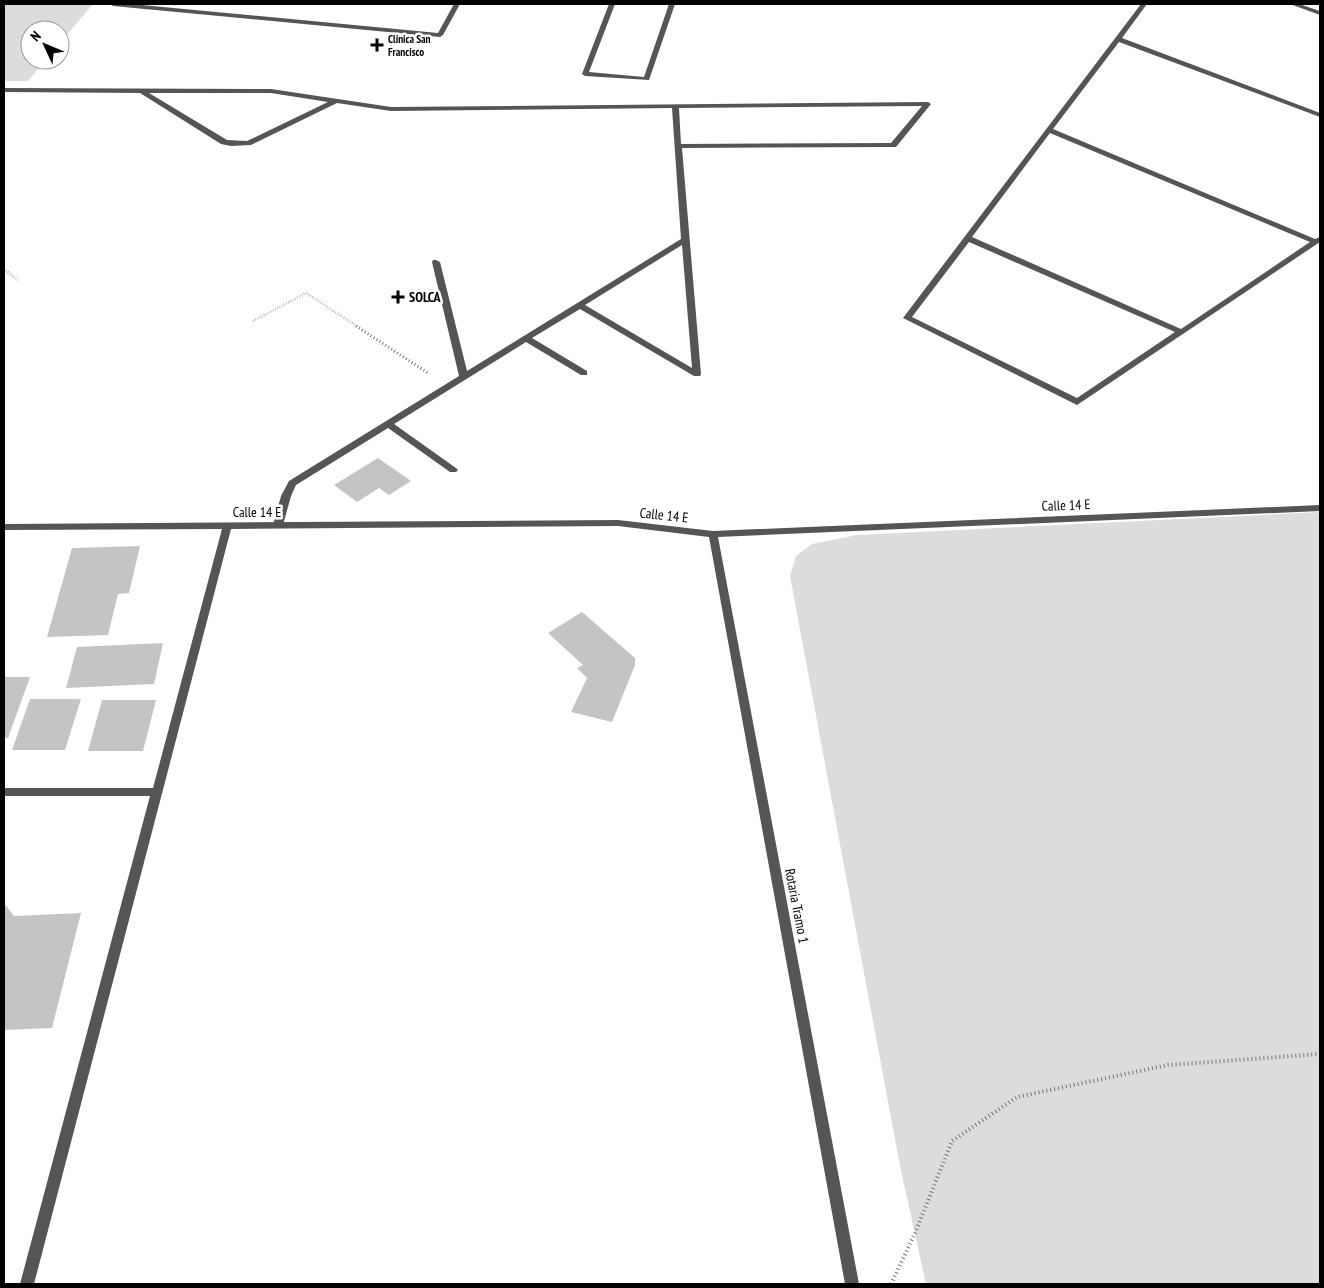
<svg xmlns="http://www.w3.org/2000/svg" width="1324" height="1288" viewBox="0 0 1324 1288" font-family="'PT Sans Narrow',sans-serif">
<rect width="100%" height="100%" fill="#fff"/>
<!-- green -->
<path fill="#dcdcdc" d="M4 4H93L60 43V30H30V60H46L28 81H4Z
M1320 512V1284H926L900 1166 790 576 796 556 812 544 857 535Z"/>
<!-- building -->
<path fill="#c4c4c4" d="M378 458 411 481 389 495 379 488 357 502 334 485Z
M140 546 129 593 118 594 108 635 47 637 72 548Z
M582 612 635 658V665L612 722 571 712 587 678 577 668 583 665 548 633Z
M163 643 154 684 66 688 77 647Z
M4 677H30L8 738H4Z
M30 699H81L65 750H12Z
M102 700H156L143 751H88Z
M4 903 14 916 81 913 52 1028 4 1030Z"/>
<g fill="none" stroke-linecap="round" stroke-linejoin="round">
<!-- path-far2 -->
<path stroke="#777" stroke-width="2.5" stroke-dasharray="0.5 2" stroke-linecap="butt" d="M4 269 18 280
M253 321 306 293 358 327"/>
<!-- path-far1 -->
<path stroke="#777" stroke-width="3" stroke-dasharray="1 2.5" stroke-linecap="butt" d="M356 326 428 373"/>
<!-- path -->
<path stroke="#777" stroke-width="4" stroke-dasharray="1 3" stroke-linecap="butt" d="M891 1284 915 1233 952 1141 1017 1097 1168 1065 1320 1054"/>
<!-- service -->
<path fill="#555" fill-rule="evenodd" d="M110 4H131L438 33 454 4H460L443 35 440 37 113 6Z
M609 4H615L589 72 644 77 669 4H675L649 80 585 76 582 74Z
M4 88 271 89 391 107 928 102 931 104 896 147H893L682 148 701 374 700 376H694L580 309 532 338 587 371V375H581L526 342 394 424 456 468 458 470 456 472H450L388 428 296 485 291 496 283 525 278 528 273 525 281 496 289 481 459 376 432 262 433 260H436L440 262 467 371 681 239 672 108 391 111 337 103 251 145 231 146 221 144 140 93 4 92ZM149 93H271L328 102 247 141 227 140ZM922 106 891 143 681 144 679 108ZM682 245 692 368 585 305Z"/>
<!-- minor -->
<path fill="#555" fill-rule="evenodd" d="M1141 4H1147L1122 38 1320 113V117L1119 42 1053 129 1315 239 1320 237V242L1077 405 903 318ZM1050 133 1310 242 1181 329 972 237ZM969 242 1175 332 1077 398 912 317Z
M1290 4H1299L1320 11V15Z
M1320 505V511L718 537 859 1284H845L709 537 618 526 231 529 34 1284H20L150 796H4V788H153L222 529 4 530V524L618 520 713 531Z"/>
</g>
<!-- markers -->
<g fill="#000" stroke="#fff" stroke-width="2">
<path d="M374.5 37.5h5v5h5v5h-5v5h-5v-5h-5v-5h5z"/>
<path d="M395.5 289.5h5v5h5v5h-5v5h-5v-5h-5v-5h5z"/>
</g>
<g text-anchor="middle" stroke-width="5" stroke-linejoin="round" paint-order="stroke">
<!-- far-poi labels -->
<g font-size="11" font-weight="bold" fill="#000" stroke="#fff" text-anchor="start">
<text x="388" y="43">Clínica San<tspan x="388" dy="13">Francisco</tspan></text>
</g>
<!-- poi labels -->
<g font-size="14" font-weight="bold" fill="#000" stroke="#fff" text-anchor="start">
<text x="409" y="302">SOLCA</text>
</g>
<!-- street labels -->
<g font-size="14" fill="#000" stroke="#fff">
<text transform="translate(1066 505) rotate(-2)" y="5">Calle 14 E</text>
<text x="257" y="517">Calle 14 E</text>
<text transform="translate(664 515) rotate(6)" y="5">Calle 14 E</text>
<text transform="translate(797 906) rotate(79)" y="5">Rotaria Tramo 1</text>
</g>
</g>
<!-- border -->
<rect width="1324" height="1288" fill="none" stroke="#000000" stroke-width="10"/>
<!-- north arrow -->
<g transform="translate(45 45) rotate(314)"><circle r="24" fill="#ffffff" stroke="#999999"/>
<path d="M0-4L9 19L0 12L-9 19Z" fill="#000000"/>
<text y="-8" font-size="14" font-weight="bold" text-anchor="middle" fill="#000000">N</text>
</g>
</svg>
